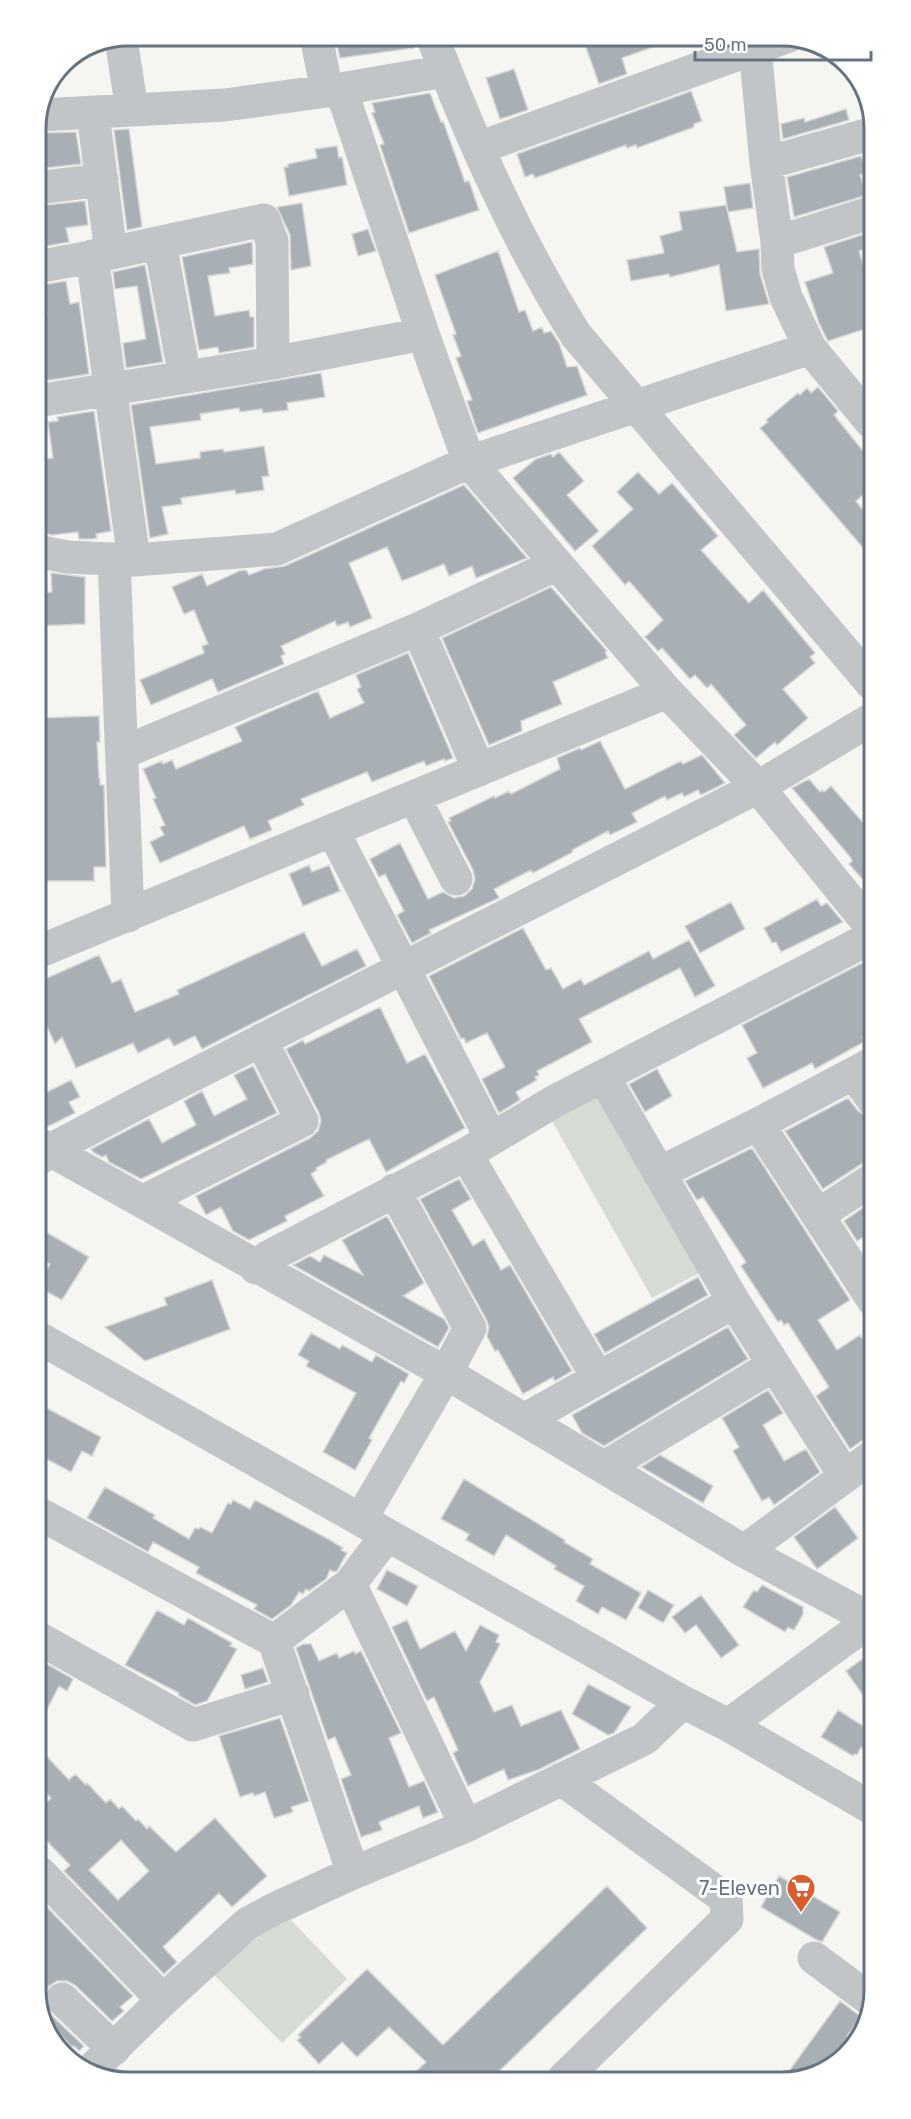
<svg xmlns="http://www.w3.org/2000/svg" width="911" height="2119" viewBox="0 0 911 2119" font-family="Rubik,sans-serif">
<rect width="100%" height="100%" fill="#f5f5f2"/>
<!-- green -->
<path fill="#d6dcd3" d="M594 1096 606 1098 705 1270 652 1298 551 1119Z
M291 1920 347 1979 282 2043 214 1975C241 1950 257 1934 291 1920Z"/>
<!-- building -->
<path fill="#a8afb5" stroke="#d7d7d5" stroke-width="1.5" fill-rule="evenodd" d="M362 36H413L414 48 340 58 336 40Z
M582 36H676V39L622 58 627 74 599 84Z
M514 69 528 110 500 119 486 78Z
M691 91 702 121 694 124V127L637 148 636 145 627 148 626 145 535 178 533 174 525 177 517 154Z
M430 93 441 122 443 121 465 182 469 181 479 210 409 233 380 145 384 144 372 113 375 112 372 103Z
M846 109 849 120 783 139 781 124 804 118 805 122Z
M129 129 142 227 127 230 114 130Z
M76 132 81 164 36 169V133Z
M337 146 339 158 342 157 347 185 289 196 284 167H288V164L317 158 315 149Z
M861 156 867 173 860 175 867 195 794 217 787 177Z
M750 183 753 208 728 212 724 187Z
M85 201 88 225 66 228 69 242 36 248V206Z
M302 203 311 266 291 270 290 235 277 207Z
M726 205 737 252 759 249 760 274 769 304 726 311 719 265 670 277 669 274 631 281 627 260 664 253 660 236 682 230 679 212Z
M368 229 376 251 358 256 352 234Z
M871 232V247L859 251 871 289V327L828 341 819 323 805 282 833 273 824 247Z
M252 242 253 264 229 268 230 273 208 276 215 316 249 310 250 317H254V347L219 353 218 347 199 350 182 257Z
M498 251 519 312 525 310 533 331 542 327 544 333 551 331 559 343 567 367 577 366 587 395 478 433 467 401 472 400 456 358 461 356 453 335 456 334 435 275Z
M145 265 163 362 126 368 123 343 146 339 137 286 115 289 113 272Z
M66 281 70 304 79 302 89 374 37 382V316L47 314 41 285Z
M321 373 325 397 287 403 288 410 263 413 262 409 240 412 239 408 200 414 201 420 150 427 156 464 200 458V452L223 449 224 452 264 446 269 476 262 477 264 490 236 494 235 490 181 498 182 504 162 507 168 534 150 538 131 405Z
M818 387 838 411 834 415 871 461V488L856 501 871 521V557L760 428 768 422 766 420 798 393 800 395 807 388 811 393Z
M94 411 111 531 96 534 97 538 92 539H79L78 532 52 535 43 533 39 496H37V460L53 458 48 422 58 421 57 417Z
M559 452 584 481 567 495 599 531 575 551 513 478 536 459 551 454 553 457Z
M638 472 659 494 672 483 718 536 701 550 749 603 763 590 815 653 810 657 815 663 783 689 808 718 777 745 775 742 756 758 734 735 746 725 711 684 707 688 695 675 690 679 662 648 658 651 645 637 663 620 629 581 625 585 592 546 633 509 617 492Z
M464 485 527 558 476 578 472 566 449 576 444 564 402 581 387 547 349 563 372 618 350 627 348 622 337 626 335 621 281 646 285 654 281 656 284 664 218 692 212 679 151 705 140 680 204 653 202 646 208 644 194 610 184 614 172 587 202 574 207 586 239 571 246 570 249 575 264 569 285 566Z
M51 573 85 577V624L37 626V593L52 592Z
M551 587 607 651 605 652 608 658 553 682 562 704 521 721 522 731 489 745 442 638Z
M408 653 453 758 445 761 444 759 426 766 424 761 372 782 367 772 301 799 304 805 268 821 272 830 250 839 244 826 160 863 150 842 164 835 160 827 165 825 153 799 156 798 143 769 162 761 163 764 172 760 176 769 242 741 235 727 318 691 330 718 364 703 357 689 361 687 356 675Z
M99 716 100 742H97L99 778H100V785H104L106 867H94V881H38V718Z
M600 741 625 789 681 761 683 764 702 755 725 783 701 795 698 790 684 797 682 793 667 800 665 796 632 813 637 822 610 835 608 831 572 850 573 852 533 873 531 870 494 889 499 898 429 930 431 933 412 943 397 915 404 911 385 874 379 877 370 859 400 843 428 899 443 892 454 898 464 896 472 889 475 879 473 870 448 822 451 821 449 818 494 796 495 798 509 791 511 794 560 769 557 758 580 748 581 750Z
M809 779 820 792 822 790 824 792 831 786 872 833V890L849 864 852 861 851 858 792 788Z
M309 865 312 872 329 865 340 891 303 906 289 874Z
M817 899 821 906 827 903 843 922 781 952 776 942 772 943 764 928Z
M731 902 745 929 700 953 685 926Z
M523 928 546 970 551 968 563 989 581 979 584 985 649 951 653 959 689 940 715 986 695 997 680 968 579 1019 592 1042 537 1071 539 1075 535 1077 537 1080 516 1092 520 1100 499 1113 482 1079 505 1067 487 1033 466 1043 464 1038 461 1039 429 976Z
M304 932 322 966 357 949 366 966 202 1049 195 1036 174 1046 169 1038 138 1053 133 1043 76 1068 62 1037 55 1044 38 1007V982L99 955 112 983 121 979 135 1012 179 994 177 990Z
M868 960 872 969V980L866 984 872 996 873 1032 862 1037 864 1042 815 1069 812 1063 763 1088 747 1058 757 1053 742 1025Z
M380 1007 407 1063 425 1054 465 1128 386 1172 369 1139 326 1160 327 1162 316 1168 317 1170 311 1174 324 1196 285 1216 287 1221 249 1240 233 1231 221 1207 206 1215 196 1196 310 1138 318 1131 321 1121 319 1113 286 1049 303 1040 305 1044Z
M253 1066 277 1113 141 1179 109 1162 106 1155 102 1157 93 1152 91 1149 149 1119 162 1143 196 1125 184 1101 202 1091 214 1116 247 1099 234 1075Z
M657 1069 672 1096 645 1112 629 1084Z
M71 1080 80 1097 69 1102 75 1113 47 1127 39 1125V1096Z
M848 1098 858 1111 869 1118 873 1124V1160L863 1163 823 1189 785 1131Z
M752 1148 850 1300 818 1320 837 1350 860 1335 864 1341 873 1335 874 1437 863 1440 850 1449 816 1396 829 1387 788 1323 784 1325 781 1320 778 1322 741 1266 746 1262 703 1197 697 1200 685 1181Z
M459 1179 471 1199 452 1210 473 1246 484 1239 501 1270 510 1265 572 1371 555 1381 553 1377 523 1394 498 1350 495 1351 487 1336 489 1327 486 1319 420 1199Z
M873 1201V1213L863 1218 872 1231 857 1241 844 1221Z
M387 1216 424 1283 403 1296 444 1319 449 1328 438 1347 293 1265 310 1256 320 1262 324 1255 363 1275 342 1240Z
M39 1228 89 1257 62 1300 40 1288 44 1281 41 1280 50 1264 39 1258Z
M698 1277 708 1295 605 1353 594 1334Z
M212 1280 230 1329 145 1361 105 1327 167 1305 164 1298Z
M728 1327 748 1359 604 1446 582 1433 572 1415Z
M311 1333 340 1349 342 1345 372 1362 376 1355 409 1374 404 1383 401 1381 369 1438 372 1440 355 1470 323 1452 356 1393 306 1366 309 1361 298 1355Z
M768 1390 783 1413 763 1425 784 1461 806 1449 820 1472 774 1505 769 1497 762 1501 733 1451 739 1447 722 1418Z
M39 1404 101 1437 92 1456 82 1451 71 1472 39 1455Z
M660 1455 713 1486 703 1503 641 1467Z
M464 1479 565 1540 564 1542 593 1559 590 1564 641 1593 626 1620 602 1607 598 1614 576 1601 584 1586 554 1569 556 1566 506 1535 494 1556 466 1540 469 1534 441 1519Z
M105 1487 155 1515 153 1518 189 1539 195 1528 199 1529 200 1527 212 1533 228 1503 231 1504 233 1500 250 1509 255 1500 330 1540 343 1548 341 1550 347 1553 337 1571 334 1572 330 1570 326 1579 309 1591 306 1589 303 1594 299 1592 291 1605 272 1619 254 1609 257 1605 196 1573 199 1567 153 1542 148 1552 87 1518Z
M835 1507 858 1538 817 1569 794 1537Z
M387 1570 418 1586 407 1606 377 1589Z
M762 1585 803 1607V1614L794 1630 788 1627 785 1632 743 1607 754 1590 757 1592Z
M648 1590 674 1605 663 1623 638 1608Z
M701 1595 739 1645 721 1658 696 1625 685 1633 672 1617Z
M157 1610 184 1625 188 1618 232 1643 230 1646 237 1649 207 1701 195 1705 178 1695 179 1693 125 1665Z
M407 1620 420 1649 455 1631 466 1651 480 1625 499 1635 496 1642 500 1644 480 1682 494 1712 512 1705 521 1726 561 1710 580 1749 540 1769 508 1780 504 1769 468 1786 453 1753 458 1750 434 1697 427 1701 392 1627Z
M303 1644H311L319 1661 337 1653 339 1658 354 1651 355 1654 361 1651 401 1733 389 1738 409 1787 424 1781 438 1812 423 1818 419 1806 379 1822 382 1830 361 1837 341 1779 351 1775 335 1737 328 1740 296 1648Z
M874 1651V1711L846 1671Z
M40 1660 73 1679 67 1691 59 1686 40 1723Z
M263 1668 268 1682 245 1689 241 1675Z
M588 1684 631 1707 614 1733 608 1735 572 1714Z
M838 1710 874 1733V1755L861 1747 857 1755 854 1754 853 1756 821 1737Z
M280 1718 309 1801 291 1807 293 1812 274 1818 265 1792 254 1796 253 1793 240 1797 219 1736Z
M40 1749 69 1780 75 1774 86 1785 87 1783 106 1803 110 1799 119 1809 122 1806 136 1821 138 1819 147 1829 149 1826 176 1852 215 1818 267 1876 232 1907 219 1893 163 1947 177 1962 164 1974 64 1871 70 1865 40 1834V1809L51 1798 40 1787ZM121 1840 149 1871 118 1900 89 1870Z
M779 1876 840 1912 822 1942 815 1939 761 1907Z
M607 1886 647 1928 490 2080 406 2081 426 2062 389 2027 357 2057 342 2042 319 2064 297 2040 301 2037 298 2035 367 1969 443 2045Z
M40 1900 133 1996 120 2007 124 2011 112 2021 75 1985 67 1981H57L49 1986 44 1995V2005L49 2013 84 2046 79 2051 74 2046 72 2047 41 2014Z
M840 2001 861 2017 847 2036 852 2040 838 2059 812 2078H784Z"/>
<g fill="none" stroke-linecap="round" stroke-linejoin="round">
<!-- minor -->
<path stroke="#c1c5c8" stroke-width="33" d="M316 36 327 91
M432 36C472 140 517 241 576 335L872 684
M121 39 132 110
M755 48 766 163 777 242 778 269 786 297 810 348 871 422
M341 89 423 334 469 462 667 692 758 787 872 928
M93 114 111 253
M40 115 225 105 341 89 445 71
M478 148 789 36
M766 163 870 134
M36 188 102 180
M777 242 870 213
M160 243 185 377
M92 256 134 560
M37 267 111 253 264 220 272 241 273 363
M37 401 273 363 423 334
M37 551 67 557 134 560 277 549 469 462 810 348
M114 560 128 916
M418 629 479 770
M122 753 418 629 557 564
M414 797 456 879
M333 831 491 1138
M38 952 667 692
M854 1074 873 1100
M603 1076 734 1302 845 1476
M758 1124 873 1300
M39 1144C175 1219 310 1297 446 1373L470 1328 394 1190
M466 1154 598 1378
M39 1159 50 1150 146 1099 758 787 872 719
M659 1173 758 1124 873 1063
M144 1201 302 1121 261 1040
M818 1215 873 1179
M256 1268 268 1257 466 1154 555 1101 872 937
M39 1338 683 1702 728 1725 875 1810
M524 1420 734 1302
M605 1467 774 1365
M40 1514 274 1641 353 1873
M361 1519 446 1373 744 1551 874 1621
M744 1551 874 1455
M350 1584 466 1826
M40 1639 193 1725 293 1694
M274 1641 350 1584 387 1535
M728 1725 874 1618
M561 1779 726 1899 727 1919 562 2080
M40 1873 163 2000
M814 1958 872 2001
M62 1999 114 2049
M90 2071 163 2000 247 1924 272 1910 353 1873 466 1826 644 1739 683 1702"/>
</g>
<!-- icons -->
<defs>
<g id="supermarket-pin" transform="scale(1.5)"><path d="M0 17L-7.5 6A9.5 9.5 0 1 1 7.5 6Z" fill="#d95d2e" stroke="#fff"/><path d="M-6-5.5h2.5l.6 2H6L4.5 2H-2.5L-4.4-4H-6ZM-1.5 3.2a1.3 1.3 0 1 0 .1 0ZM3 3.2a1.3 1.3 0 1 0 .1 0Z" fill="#fff"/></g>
</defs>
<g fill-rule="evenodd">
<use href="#supermarket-pin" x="801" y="1888"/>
</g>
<g text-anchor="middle" stroke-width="6" stroke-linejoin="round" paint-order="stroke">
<!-- poi labels -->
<g font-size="20" fill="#667482" stroke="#fff" text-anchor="end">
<text x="780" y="1895">7-Eleven</text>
</g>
</g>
<!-- crop -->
<path d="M0 0H911V2119H0ZM128 46H782A82 82 0 0 1 864 128V1990A82 82 0 0 1 782 2072H128A82 82 0 0 1 46 1990V128A82 82 0 0 1 128 46Z" fill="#fff" fill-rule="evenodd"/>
<path fill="none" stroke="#667482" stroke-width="3" d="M128 46H782A82 82 0 0 1 864 128V1990A82 82 0 0 1 782 2072H128A82 82 0 0 1 46 1990V128A82 82 0 0 1 128 46Z"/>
<!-- scale -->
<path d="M695 51v9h176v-9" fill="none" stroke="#667482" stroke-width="3"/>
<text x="704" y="51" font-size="18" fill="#667482" stroke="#ffffff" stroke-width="4.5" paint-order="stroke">50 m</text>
</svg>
